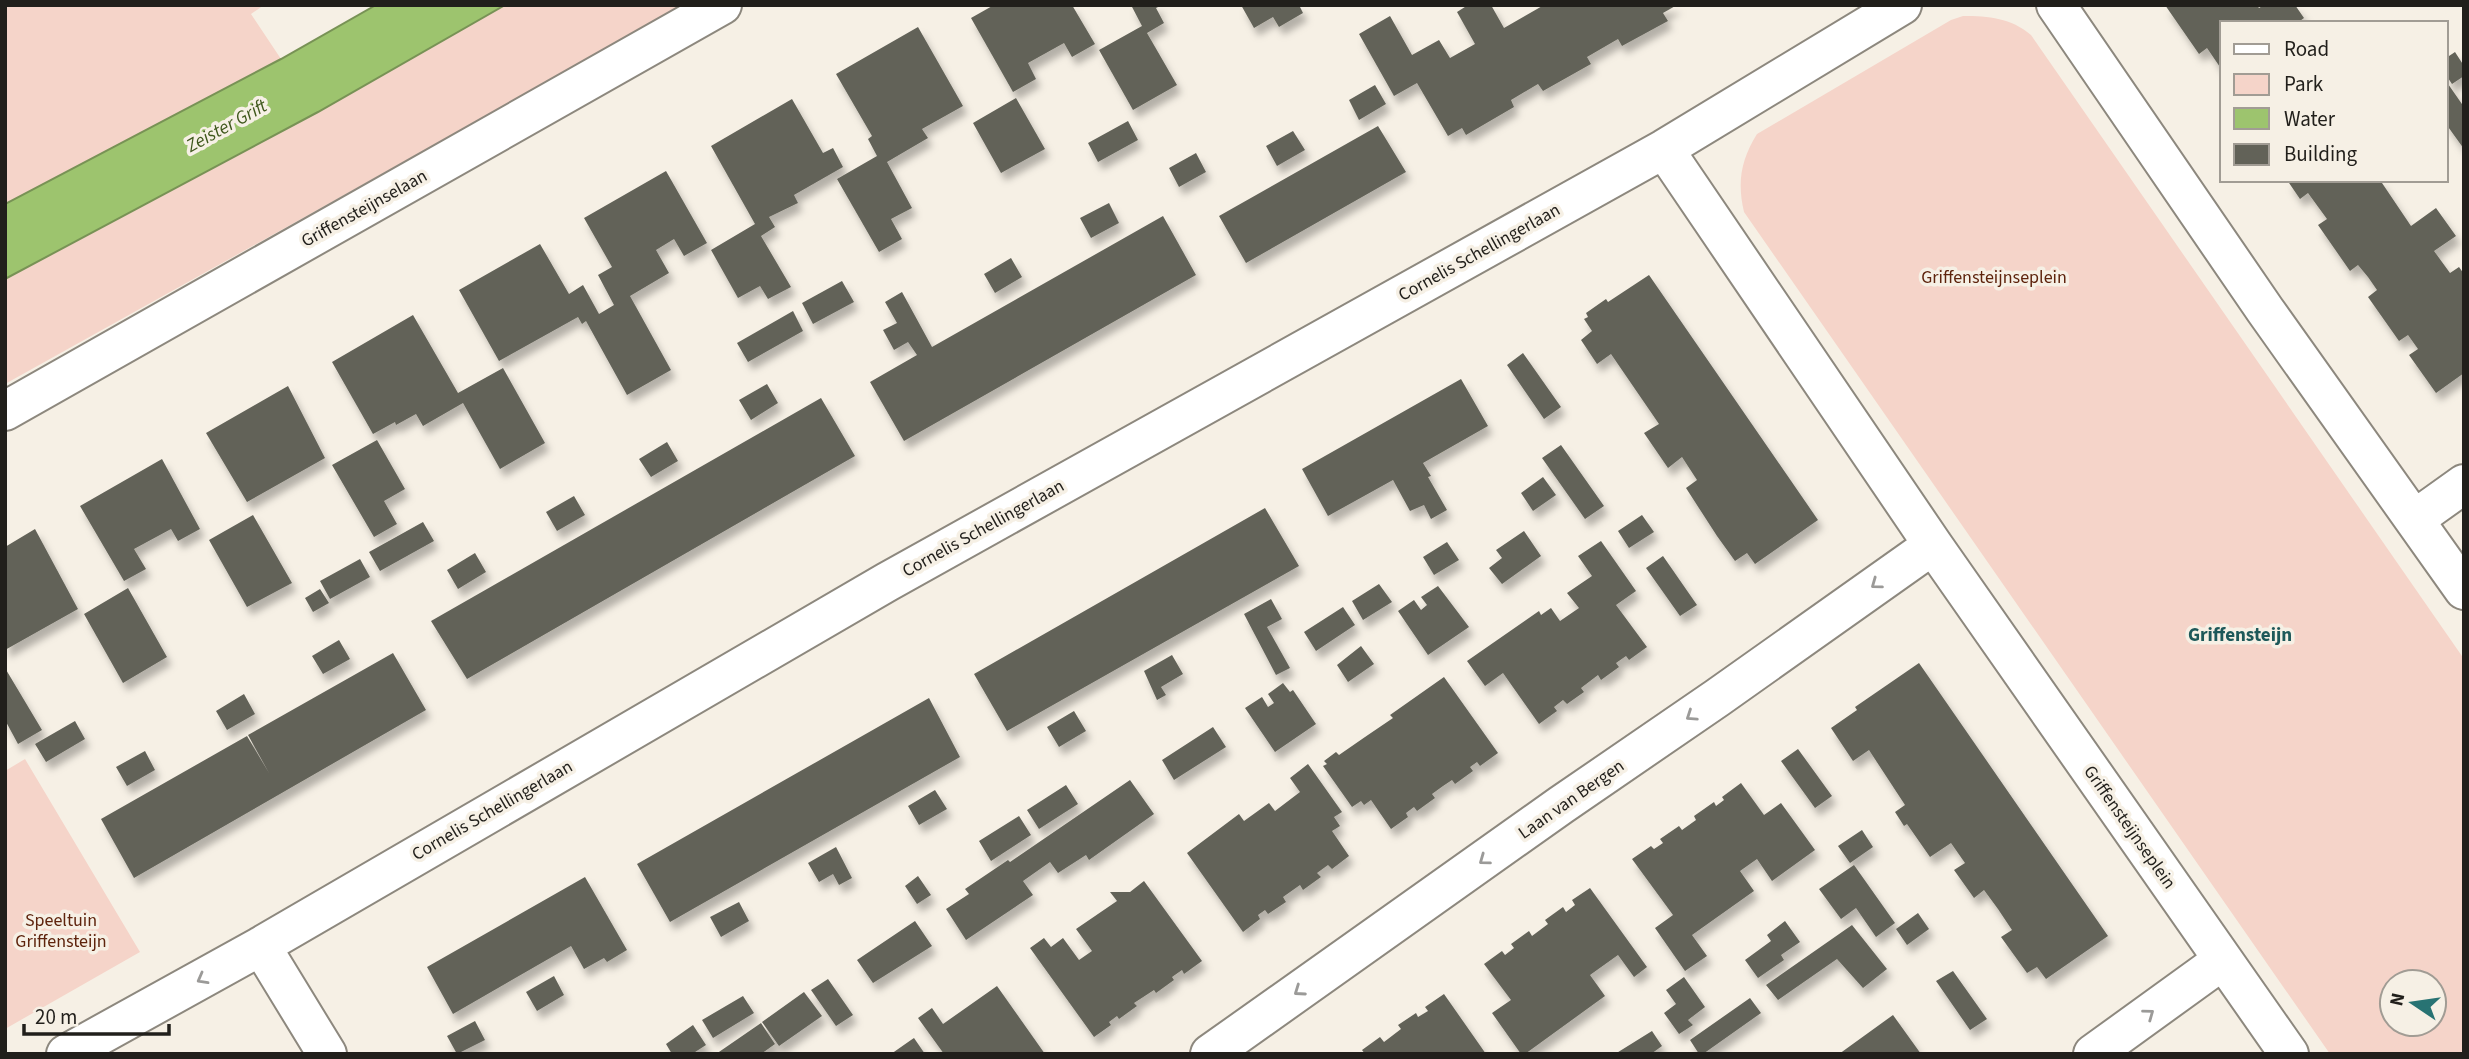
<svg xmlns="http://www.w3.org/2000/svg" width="2469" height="1059" viewBox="0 0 2469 1059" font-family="'Source Sans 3',sans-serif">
<defs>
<filter id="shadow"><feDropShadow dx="4.5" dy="8" stdDeviation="3.5" flood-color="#0004"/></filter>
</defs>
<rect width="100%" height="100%" fill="#f6f0e5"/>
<!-- green -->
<path fill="#f5d4c9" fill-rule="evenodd" d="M5 5H264L251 14 281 59 5 204Z
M505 5H685L5 384V279L318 112Z
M1963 16C1989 16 2011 18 2031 35L2464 659V1054H2330L1744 212C1737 182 1741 160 1757 134L1951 20ZM2392 982H2434V1024H2392Z
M25 759 140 952 5 1029V771Z"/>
<!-- water -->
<path fill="#9dc46e" stroke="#789255" stroke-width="2" d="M376 5H505L318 112 5 279V204L281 59Z"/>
<!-- building -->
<path fill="#626258" filter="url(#shadow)" d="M994 5H1072L1095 44 1072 57 1064 43 1028 63 1036 79 1013 92 971 18Z
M1131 5H1162L1156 8 1164 23 1147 33 1177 85 1133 110 1099 50 1142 26Z
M1241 5H1299L1303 13 1279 27 1273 17 1254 28Z
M1468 5H1491L1504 28 1544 5H1677L1663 13 1668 21 1622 46 1618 39 1587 57 1591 64 1543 91 1538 84 1511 100 1514 107 1466 135 1462 128 1448 136 1417 83 1394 96 1359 34 1390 16 1412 55 1439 40 1450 58 1475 44 1457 12Z
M2165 5H2257L2259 8 2264 5H2295L2304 18 2297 23H2222V70L2207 48 2199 54Z
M918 27 963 106 922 129 928 138 887 162 912 208 891 219 902 239 879 252 837 179 877 156 868 139 872 136 836 74Z
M2455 52 2464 66V76L2452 84 2446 75V58Z
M2446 81 2464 107V149L2446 124Z
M1375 85 1386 104 1359 120 1349 100Z
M1016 98 1045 149 1001 173 973 123Z
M792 99 823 153 833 148 843 167 794 195 798 203 769 217 775 227 761 236 791 287 768 299 760 286 738 298 711 250 755 224 711 146Z
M1128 121 1138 140 1098 162 1088 143Z
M1378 126 1406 172 1246 263 1219 216Z
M1293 131 1305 150 1277 166 1266 146Z
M1196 153 1206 172 1179 187 1169 168Z
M666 171 707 243 684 256 674 239 656 250 669 273 630 296 671 370 627 395 586 321 582 324 578 317 499 361 459 290 540 244 569 294 583 285 599 314 614 305 598 275 612 267 584 218Z
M2287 180H2380L2411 226 2436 208 2456 236 2434 251 2450 273 2459 267 2464 274V373L2436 393 2409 355 2418 349 2408 335 2399 341 2368 297 2377 290 2368 277 2358 265 2350 271 2318 225 2327 219 2308 193 2300 199Z
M1109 203 1119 223 1091 238 1080 218Z
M1163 216 1196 275 904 441 870 382 917 355 908 342 894 350 883 330 897 323 885 302 902 292 932 347Z
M1011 258 1022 277 995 293 984 274Z
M1649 275 1818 520 1755 564 1747 553 1735 561 1717 536 1686 488 1697 480 1682 457 1668 468 1644 433 1659 424 1611 354 1597 364 1581 340 1592 331 1584 319 1588 317 1586 313 1606 299 1608 302Z
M842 281 854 302 813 324 802 303Z
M793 311 803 331 748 362 737 343Z
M413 315 458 393 503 368 545 443 500 469 463 403 423 426 416 414 396 425 395 422 373 434 332 362Z
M1523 353 1561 407 1544 419 1507 365Z
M1461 379 1488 426 1423 463 1431 476 1428 477 1447 510 1431 519 1424 505 1410 511 1393 480 1328 516 1302 469Z
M767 384 778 403 751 420 739 400Z
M288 386 325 458 247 502 206 433Z
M821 398 855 456 467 679 431 621Z
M377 440 405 489 384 501 397 524 374 537 332 465Z
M667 442 678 461 651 477 639 459Z
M1561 445 1604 506 1585 519 1542 458Z
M162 459 200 529 178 541 171 529 134 549 146 569 124 581 80 506Z
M1543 477 1556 495 1533 511 1521 493Z
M574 496 585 515 557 531 546 512Z
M1265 508 1299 566 1007 731 974 674Z
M253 515 292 583 247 607 209 540Z
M1642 515 1654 532 1629 548 1618 531Z
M423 522 434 541 380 571 369 552Z
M35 529 78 609 5 650V547Z
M1524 531 1541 556 1502 584 1489 568 1502 558 1496 550Z
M1601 541 1636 591 1616 605 1647 647 1629 660 1626 656 1616 663 1619 667 1601 680 1598 675 1581 688 1584 692 1567 704 1563 700 1554 707 1557 711 1539 724 1503 673 1485 686 1467 661 1539 611 1541 615 1551 608 1560 621 1579 608 1567 593 1592 576 1578 556Z
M1447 542 1459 560 1434 575 1423 557Z
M475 553 486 572 458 589 447 570Z
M1663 556 1697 605 1680 616 1646 568Z
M360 559 370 577 330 599 320 581Z
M1379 584 1392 602 1363 620 1352 601Z
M1438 586 1469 627 1428 655 1398 611 1414 600 1421 610 1427 605 1421 597Z
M128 588 167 657 123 683 84 614Z
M320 589 329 603 313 612 305 598Z
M1271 599 1282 619 1267 627 1290 668 1276 675 1244 614Z
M1343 607 1355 625 1316 651 1304 632Z
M339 640 350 659 323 674 312 656Z
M1361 646 1374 664 1348 682 1337 665Z
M393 653 426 710 134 878 101 819 247 736 269 773 248 735Z
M1172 655 1183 674 1161 687 1166 695 1157 700 1144 671Z
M1919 663 2108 936 2046 979 2037 967 2027 973 2001 937 2012 930 1998 909 1984 890 1974 898 1954 870 1965 863 1951 843 1930 857 1907 824 1904 826 1895 812 1905 805 1869 750 1853 761 1831 728 1857 710 1855 707Z
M5 668 42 730 18 744 5 720Z
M1444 677 1498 753 1480 766 1477 762 1470 767 1473 771 1455 784 1452 780 1443 786 1432 794 1435 798 1417 811 1414 807 1406 813 1408 817 1391 829 1371 800 1364 805 1361 801 1352 807 1323 766 1327 764 1324 761 1336 752 1339 755 1365 737 1393 718 1390 715Z
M1283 683 1290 692 1293 690 1316 724 1275 752 1245 708 1262 697 1268 707 1274 703 1268 694Z
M244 694 255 714 227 730 216 711Z
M929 698 960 757 670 922 637 864Z
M1074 711 1086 731 1059 747 1047 727Z
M75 721 85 739 46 762 35 744Z
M1213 727 1226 747 1174 780 1162 760Z
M1798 749 1832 796 1815 808 1781 761Z
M145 751 155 770 127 786 116 767Z
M1308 764 1342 812 1334 817 1340 826 1332 831 1349 856 1332 869 1328 865 1317 873 1321 877 1303 890 1300 885 1283 897 1286 902 1268 914 1265 910 1258 915 1260 919 1243 932 1187 853 1239 814 1244 821 1269 803 1275 811 1300 792 1290 778Z
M1130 780 1154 814 1089 860 1086 855 1058 873 1050 862 1023 881 1033 895 966 940 946 909 969 894 965 889 1008 860 1010 862Z
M1741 783 1764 815 1781 803 1815 850 1772 881 1757 859 1740 871 1754 891 1692 935 1707 956 1685 971 1655 928 1673 915 1632 859 1651 846 1654 849 1663 843 1660 839 1679 826 1682 830 1696 820 1694 816 1714 802 1716 806 1724 800 1722 797Z
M1066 785 1078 804 1039 829 1027 810Z
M935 790 947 809 919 825 908 806Z
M1019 816 1031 835 991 861 979 841Z
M1862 830 1873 847 1850 863 1838 846Z
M836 847 852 878 839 885 833 874 819 882 808 863Z
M1854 865 1895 923 1876 937 1856 908 1841 919 1819 889Z
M918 876 931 895 917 904 905 886Z
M585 877 627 950 607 962 604 958 584 969 571 946 453 1014 427 967Z
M1144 881 1202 961 1184 974 1182 970 1172 977 1174 980 1156 993 1154 990 1134 1003 1137 1006 1119 1019 1117 1016 1109 1022 1111 1025 1094 1037 1030 948 1044 938 1051 947 1063 938 1079 960 1092 951 1076 929 1117 901 1110 892H1130Z
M1590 888 1647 967 1634 977 1618 955 1590 975 1605 996 1525 1054H1521L1492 1013 1511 1000 1484 964 1502 951 1505 955 1514 948 1511 944 1529 931 1532 936 1548 924 1545 920 1563 907 1566 912 1575 905 1572 900Z
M739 902 749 921 721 937 710 917Z
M1918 913 1929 929 1907 945 1896 929Z
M915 921 932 946 873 983 857 960Z
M1785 921 1800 942 1781 955 1784 960 1758 978 1745 960 1771 941 1767 935Z
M1852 925 1887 969 1863 988 1837 959 1778 1000 1766 985Z
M1953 971 1987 1019 1970 1030 1936 981Z
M554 976 564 995 537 1011 526 992Z
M1684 977 1705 1007 1688 1020 1693 1025 1679 1034 1664 1013 1676 1004 1666 990Z
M828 979 853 1015 836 1026 811 990Z
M997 986 1045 1054H944L918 1018 932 1008 943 1024Z
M804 992 822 1016 779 1046 762 1022Z
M1444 994 1486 1054H1365L1362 1050 1380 1037 1384 1042 1401 1029 1398 1025 1416 1013 1418 1017 1428 1011 1425 1007Z
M743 996 754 1013 713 1038 702 1020Z
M1750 998 1761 1013 1703 1054H1699L1690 1040Z
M1893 1015 1921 1054H1839Z
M475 1021 485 1040 457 1054 447 1036Z
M761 1023 775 1044 761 1054H716Z
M693 1025 706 1045 692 1054H672L666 1044Z
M1652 1031 1662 1046 1651 1054H1615Z
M914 1038 925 1054H891L911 1040Z"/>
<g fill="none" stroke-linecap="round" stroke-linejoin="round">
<!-- minor casing -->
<g stroke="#8d887e" stroke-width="42">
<path id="minor" d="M2056 5 2265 310 2464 590
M1664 149 1933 545 2289 1054
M5 411 722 5
M2415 519 2464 484
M261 946 327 1054
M66 1054 261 946 887 582 1664 149 1902 5
M1210 1054 1561 805 1717 698 1933 545
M2093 1054 2223 960"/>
</g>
<!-- minor -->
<use href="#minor" stroke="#fff" stroke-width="38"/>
</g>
<!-- one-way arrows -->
<defs><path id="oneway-chevron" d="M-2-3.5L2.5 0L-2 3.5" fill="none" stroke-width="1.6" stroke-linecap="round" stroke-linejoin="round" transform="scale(1.75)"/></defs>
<g stroke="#9b9a98">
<use href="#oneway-chevron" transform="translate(1876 584) rotate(144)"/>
<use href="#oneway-chevron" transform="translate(1691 716) rotate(146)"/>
<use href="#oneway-chevron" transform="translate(1484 860) rotate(144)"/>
<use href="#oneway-chevron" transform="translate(202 979) rotate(151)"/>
<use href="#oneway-chevron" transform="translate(1299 991) rotate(145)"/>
<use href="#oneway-chevron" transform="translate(2149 1014) rotate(-36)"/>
</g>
<g text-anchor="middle" stroke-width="7" stroke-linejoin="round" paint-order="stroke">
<!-- street labels -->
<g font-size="18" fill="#211f1b" stroke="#f6f0e5">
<text transform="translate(364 208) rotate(-29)" y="6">Griffensteijnselaan</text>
<text transform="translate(1479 252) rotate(-29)" y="6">Cornelis Schellingerlaan</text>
<text transform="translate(983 528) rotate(-29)" y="6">Cornelis Schellingerlaan</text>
<text transform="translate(1571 799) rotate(-35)" y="6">Laan van Bergen</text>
<text transform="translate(492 810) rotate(-30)" y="6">Cornelis Schellingerlaan</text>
<text transform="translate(2130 827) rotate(55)" y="6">Griffensteijnseplein</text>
</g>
<!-- park labels -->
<g font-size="18" fill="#5e240d" stroke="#f6f0e5">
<text x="1994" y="283">Griffensteijnseplein</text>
<text x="61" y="926">Speeltuin<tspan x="61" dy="21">Griffensteijn</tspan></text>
</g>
<!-- water labels -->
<g font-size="19" font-style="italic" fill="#3f581c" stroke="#f6f0e5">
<text transform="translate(226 125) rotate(-29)" y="7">Zeister Grift</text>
</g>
<!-- neighbourhood labels -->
<g font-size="19" font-weight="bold" fill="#1d5859" stroke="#f6f0e5">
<text x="2240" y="641">Griffensteijn</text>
</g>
</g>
<!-- border -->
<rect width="2469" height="1059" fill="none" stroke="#211f1b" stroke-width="14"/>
<!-- legend -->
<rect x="2220" y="21" width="228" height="161" fill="#f6f0e5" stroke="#a19c94" stroke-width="2"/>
<rect x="2234" y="44" width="35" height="10" fill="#ffffff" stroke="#a19c94" stroke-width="2"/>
<text x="2284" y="56" font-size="21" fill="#211f1b">Road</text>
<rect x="2234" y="74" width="35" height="21" fill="#f5d4c9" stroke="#a19c94" stroke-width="2"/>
<text x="2284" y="91" font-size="21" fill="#211f1b">Park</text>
<rect x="2234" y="108" width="35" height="21" fill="#9dc46e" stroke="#a19c94" stroke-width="2"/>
<text x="2284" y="126" font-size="21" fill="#211f1b">Water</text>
<rect x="2234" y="144" width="35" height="21" fill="#626258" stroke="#a19c94" stroke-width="2"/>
<text x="2284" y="161" font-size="21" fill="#211f1b">Building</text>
<!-- north arrow -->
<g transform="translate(2413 1003) rotate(283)"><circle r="33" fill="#f6f0e5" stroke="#a19c94" stroke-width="2"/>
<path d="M0-5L12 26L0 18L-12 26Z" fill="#287373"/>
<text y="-10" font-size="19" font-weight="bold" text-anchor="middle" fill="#211f1b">N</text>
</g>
<!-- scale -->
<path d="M24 1024v10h145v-10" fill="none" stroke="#211f1b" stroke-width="3.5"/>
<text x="35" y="1024" font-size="21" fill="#211f1b" stroke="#f6f0e5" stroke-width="5" paint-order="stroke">20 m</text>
</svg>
